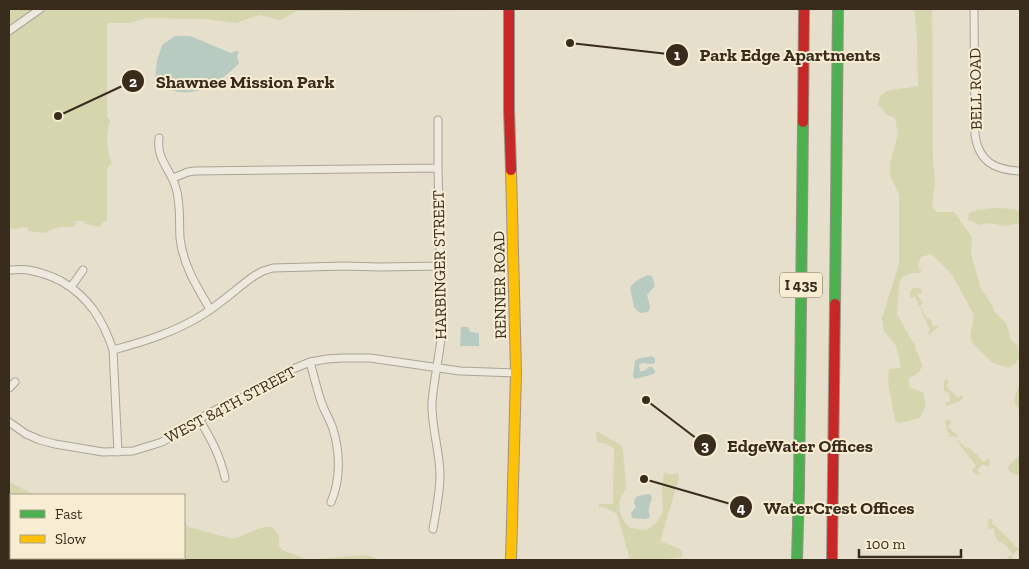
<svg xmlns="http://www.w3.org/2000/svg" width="1029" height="569" viewBox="0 0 1029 569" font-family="'Zilla Slab',serif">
<rect width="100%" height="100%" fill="#e6dfcc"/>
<!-- green -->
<path fill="#d5d6ae" d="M9 9H503V10L297 11 280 20 259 15 236 23 205 19 147 18 130 23H107V117L110 121C105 136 107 149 112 164L107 168V221H104L100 227 85 224 84 221H75L76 224 73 227H59L44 233 29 231 27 227 12 229 9 227Z
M914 9H932L933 160 935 183 932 206 936 212H954L972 237 971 254 981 289 992 305 995 312 1006 323 1011 340 1017 345 1020 356 1015 364 1008 368 991 362 972 342 970 337 974 315 951 273 931 254 921 257 918 266 921 270 920 273H912L902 277 899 286 897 314 915 346 922 365 920 371 909 379V387L922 392C928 403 925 407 920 418L900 423 895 421C893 404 886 386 889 369L901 368 896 346 884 331 882 318 899 264V195L890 175V163L898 134 895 118 886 114 878 104 880 96 886 91 918 86 917 38Z
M996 208 1014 209 1020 211V223L1005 226 989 223 979 225 968 220 969 213 977 210Z
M913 288H920L922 292 918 295 923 304 920 306 927 319 930 318 933 326 938 325V327L930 334 927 333 930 330 915 297 910 298H909L910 292Z
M945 380H947L949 382 946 386 958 398 961 395H962L963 398 960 401 946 406 945 402H950L949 393 944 391V382Z
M1020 386V416L1019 410 1014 401 1018 387Z
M947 419 952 422 948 427 958 436 956 438 967 449 969 447 984 462 988 459 989 460 990 464 988 467 983 464 977 470 980 473 979 475 974 473 972 469 976 466C969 456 960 447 955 436L949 437V435L950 434 948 432 945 422Z
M596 431 621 445 623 450 626 488 619 502 620 513 624 521 630 528 647 530 657 522 663 512 662 489 664 472 672 475 678 472 679 478 660 541 682 550V557L660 560H630L617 514C611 510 606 507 599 507V504H613L614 449 607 444 597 442Z
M1020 454V476C1014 474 1010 474 1008 468 1009 464 1017 458 1020 454Z
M9 482 35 495H11V558H184V521L189 527 233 539 264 527H272L279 535V546L282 550 306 559H317L364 555 370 556 378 560H9Z
M989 519H993L992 524 997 527 1018 549 1020 547V553L1017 550 1011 556 1014 560H1009L1007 558 1012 553 1002 542 1000 543C996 539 993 533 994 528L988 529V521Z"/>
<!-- water -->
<path fill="#b8cbc0" d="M175 36H190L231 53 236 51 239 52 237 56 239 63C217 87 183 106 155 80L157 61 162 45Z
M648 275 652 276 655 286 647 295C649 304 655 313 640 313L634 307 630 288C634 281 641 278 648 275Z
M461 327H468L470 332 479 333V346H460Z
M651 356 655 358V363L652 364 642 363 639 365 640 371C645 372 646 369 649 367H652L655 371 654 374 635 379 633 376 635 361C640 356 645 359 651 356Z
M648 494 651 495 652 498C650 505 647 509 650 516L649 518 644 519 632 518 631 513 636 507 634 503C635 494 642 496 648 494Z"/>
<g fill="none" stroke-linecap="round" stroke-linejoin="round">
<!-- street casing -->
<g stroke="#aba496" stroke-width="9">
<path id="street" d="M974 9 975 135C979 162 995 170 1020 171
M9 31 40 9
M159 138C156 159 171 170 176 188 181 205 179 222 180 238 183 265 197 287 210 309
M173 178 188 172 195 171 438 168
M9 270C15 270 22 269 28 270 40 272 51 276 61 281 89 297 103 320 113 350L118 452
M71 287 83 270
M113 350C143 342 172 333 199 317 219 305 236 289 254 276L263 271 273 268 344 266 380 267 440 266
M310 362C314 376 317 390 322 404 325 412 330 420 333 429 340 452 341 479 331 502
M9 388 15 382
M199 419C211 439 220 455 225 478
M9 422 26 434 40 440 55 444 103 452 133 451 162 442 199 419 221 407 258 390 276 377 293 369 310 362 327 359 342 358H370L460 371 516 373
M433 529C436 511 440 493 440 475 440 451 431 427 432 402 434 378 440 354 442 330L438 168V120"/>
</g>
<!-- fast casing -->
<g stroke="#9b9385" stroke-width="12">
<path id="fast" d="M835 304 838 9
M797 560 799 488 803 122"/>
</g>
<!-- slow casing -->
<g stroke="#9b9385" stroke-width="12">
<path id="slow" d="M511 170 516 373 511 560"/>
</g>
<!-- jam casing -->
<g stroke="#9b9385" stroke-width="12">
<path id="jam" d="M509 9V110L511 170
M803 122 804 9
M832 560 835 304"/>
</g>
<!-- street -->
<use href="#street" stroke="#ede9df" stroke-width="7"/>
<!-- fast -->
<use href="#fast" stroke="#4caf50" stroke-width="10"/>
<!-- slow -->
<use href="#slow" stroke="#ffc107" stroke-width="10"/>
<!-- jam -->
<use href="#jam" stroke="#c62828" stroke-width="10"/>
</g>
<g text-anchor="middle" stroke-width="4" stroke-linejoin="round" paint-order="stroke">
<!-- shield labels -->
<rect fill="#f7edd2" stroke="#736653" stroke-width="1" x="780" y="272.5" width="42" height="25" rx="4"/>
<g font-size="15" font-weight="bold" fill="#3a2c1d">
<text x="801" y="290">I 435</text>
</g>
<!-- street labels -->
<g font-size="16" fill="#3a2c1d" stroke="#f7edd2">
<text transform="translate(975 89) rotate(-91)" y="6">BELL ROAD</text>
<text transform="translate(439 265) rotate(-91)" y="6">HARBINGER STREET</text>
<text transform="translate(499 285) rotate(-91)" y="6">RENNER ROAD</text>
<text transform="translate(230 404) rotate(-28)" y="6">WEST 84TH STREET</text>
</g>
</g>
<!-- callouts -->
<path fill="none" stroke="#3a2c1d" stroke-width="2" d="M570 43L677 55M58 116L133 81M646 400L705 445M644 479L741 507"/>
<g fill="#3a2c1d" stroke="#f7edd2" stroke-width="2">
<circle cx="570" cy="43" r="5"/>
<circle cx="58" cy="116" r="5"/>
<circle cx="646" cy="400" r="5"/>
<circle cx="644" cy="479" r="5"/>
<circle cx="677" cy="55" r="12"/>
<circle cx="133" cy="81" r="12"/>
<circle cx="705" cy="445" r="12"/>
<circle cx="741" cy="507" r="12"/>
</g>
<g font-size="15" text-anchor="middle" font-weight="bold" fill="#fff">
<text x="677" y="60">1</text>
<text x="133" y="87">2</text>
<text x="705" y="451">3</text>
<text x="741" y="513">4</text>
</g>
<g font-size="18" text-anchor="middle" font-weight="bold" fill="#3a2c1d" stroke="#f7edd2" stroke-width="4" stroke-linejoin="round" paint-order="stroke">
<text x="790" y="61">Park Edge Apartments</text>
<text x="245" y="88">Shawnee Mission Park</text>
<text x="800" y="452">EdgeWater Offices</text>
<text x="839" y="514">WaterCrest Offices</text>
</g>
<!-- border -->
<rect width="1029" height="569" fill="none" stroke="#3a2c1d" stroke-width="20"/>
<!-- legend -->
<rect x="10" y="494" width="175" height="65" fill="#f7edd2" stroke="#aba08a"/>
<rect x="20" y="510" width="25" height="8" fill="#4caf50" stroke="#aba08a"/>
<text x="55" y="519" font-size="15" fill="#3a2c1d">Fast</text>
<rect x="20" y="535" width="25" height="8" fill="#ffc107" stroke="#aba08a"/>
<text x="55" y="544" font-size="15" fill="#3a2c1d">Slow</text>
<!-- scale -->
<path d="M859 549v8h102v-8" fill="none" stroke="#3a2c1d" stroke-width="2.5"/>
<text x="866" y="549" font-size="15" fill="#3a2c1d" stroke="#f7edd2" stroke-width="4" paint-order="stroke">100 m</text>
</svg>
